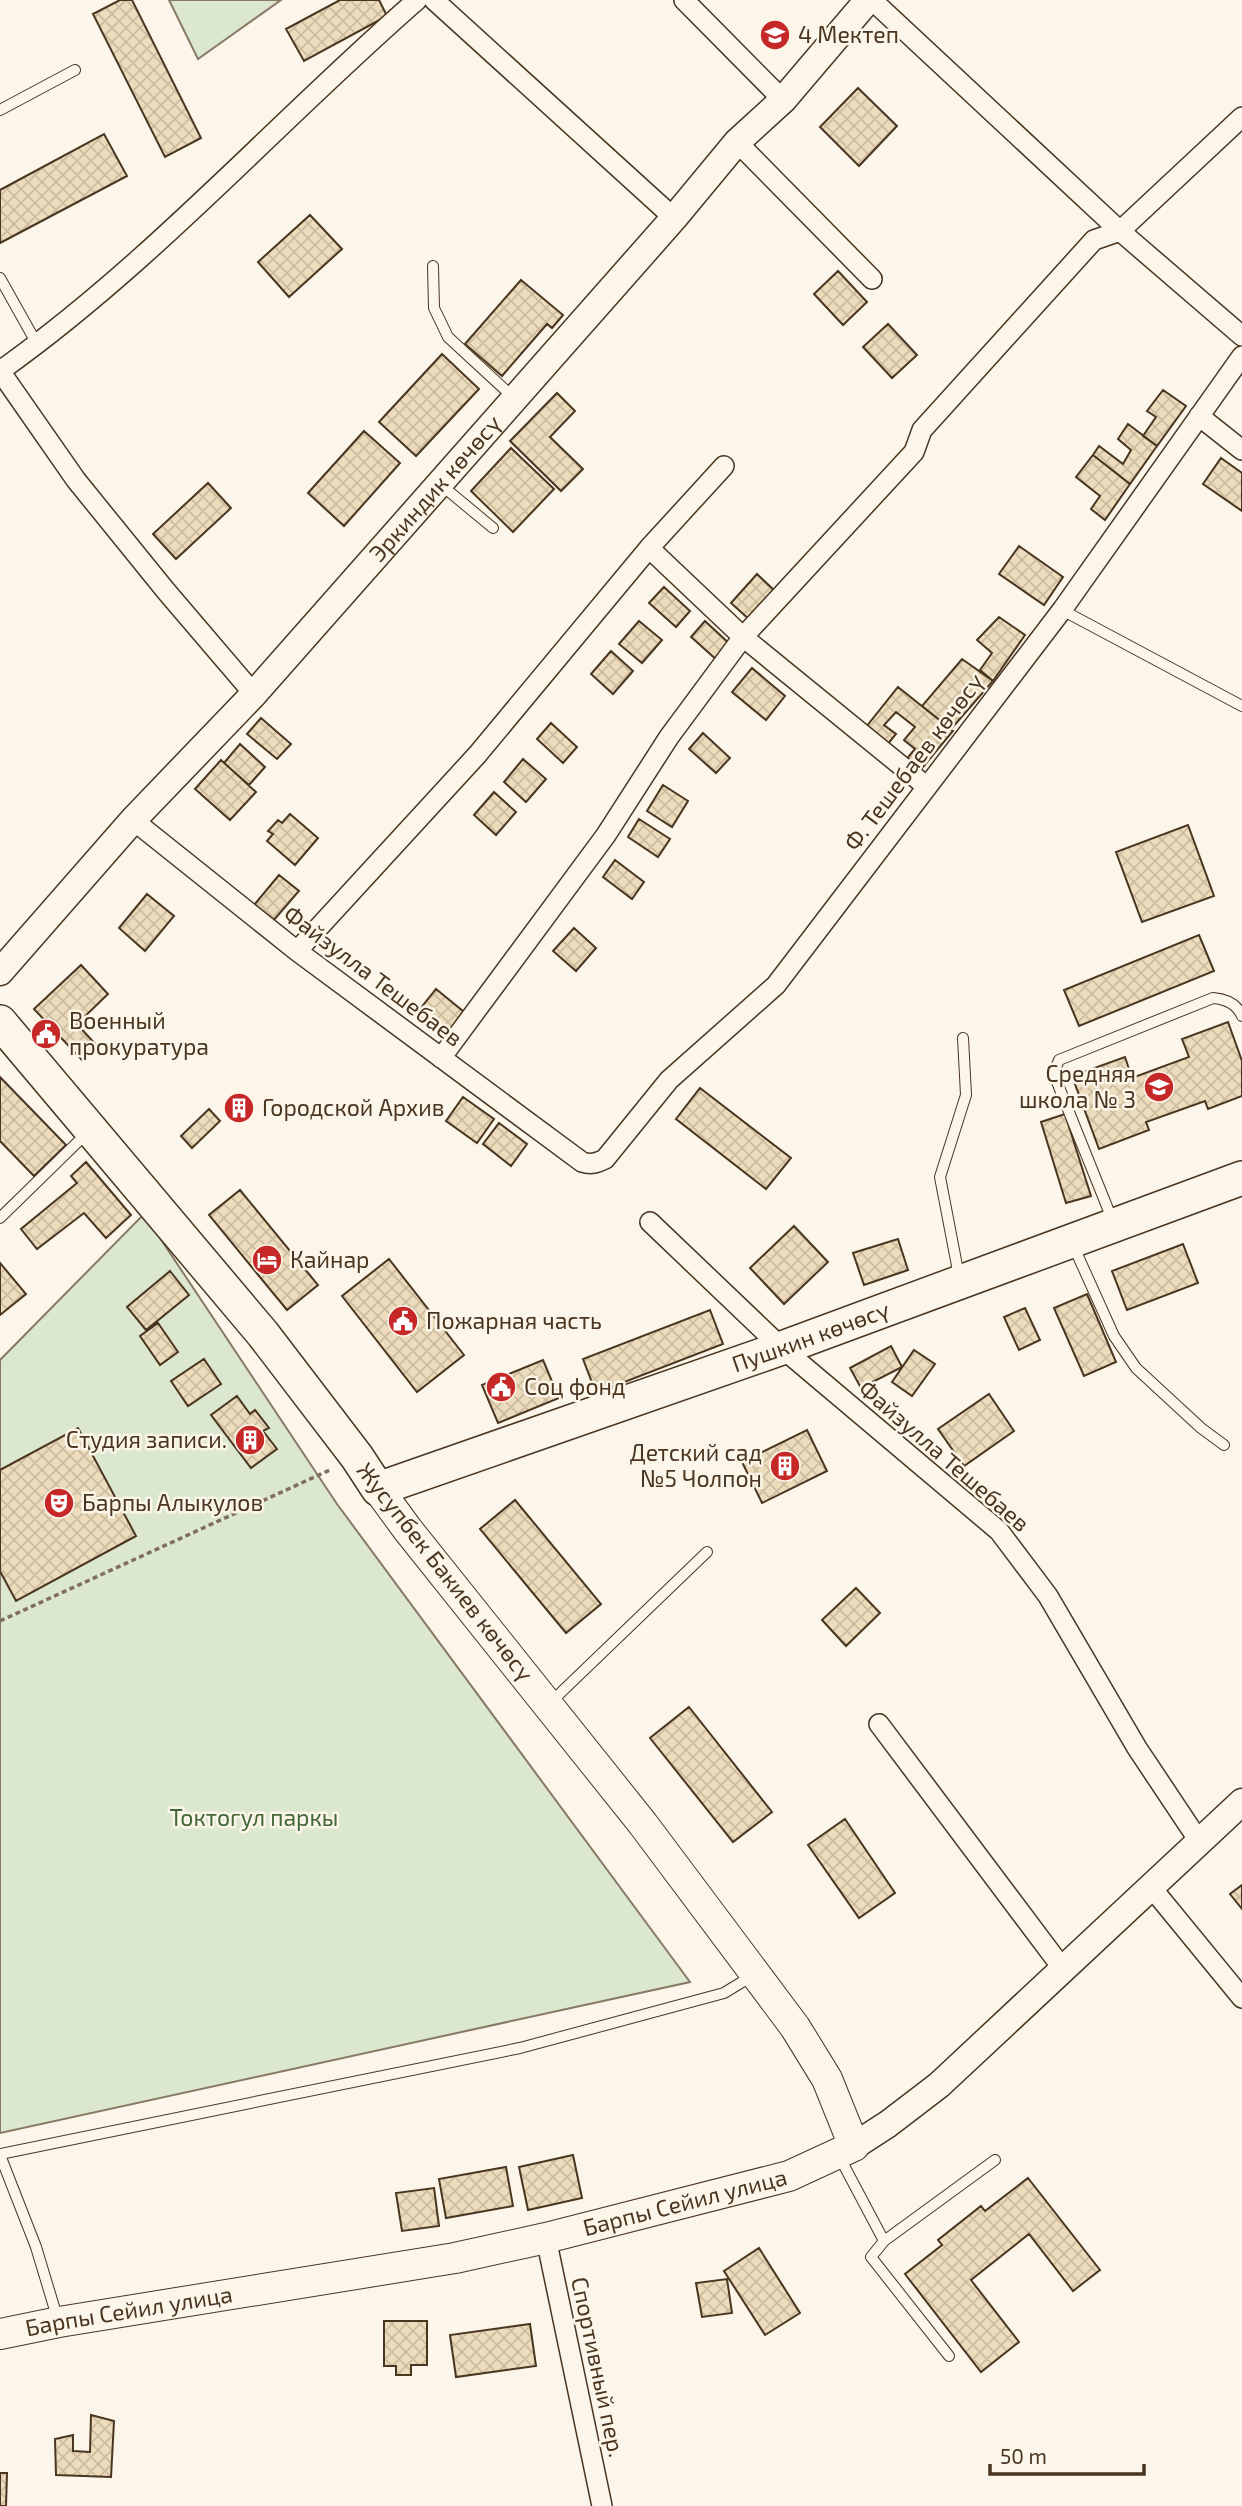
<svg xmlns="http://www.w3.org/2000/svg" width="1242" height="2506" viewBox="0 0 1242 2506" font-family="'Exo 2',sans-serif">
<defs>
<pattern id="building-cross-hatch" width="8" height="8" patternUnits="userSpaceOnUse" patternTransform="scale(1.75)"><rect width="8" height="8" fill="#ecdcbc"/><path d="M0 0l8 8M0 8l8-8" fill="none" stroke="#ccbda1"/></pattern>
</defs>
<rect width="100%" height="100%" fill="#fbf6e9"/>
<!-- park -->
<path fill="#dce7d0" stroke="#887966" stroke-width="2" d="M169 0H281L198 59Z
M144 1214 337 1504 690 1982 0 2133V1360Z"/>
<!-- building -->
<path fill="url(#building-cross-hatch)" stroke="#4a3520" stroke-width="2" d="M120 0H132L201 138 165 157 93 14Z
M340 0H379L387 16 304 61 286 29Z
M858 88 897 126 859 166 820 127Z
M104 134 127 176 0 243V190Z
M310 215 342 249 289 297 258 262Z
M838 271 867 302 843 325 814 294Z
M521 280 563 315 552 328 547 324 502 376 465 344Z
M888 324 917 355 892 378 863 347Z
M442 354 479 389 416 456 379 422Z
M1163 390 1186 406 1157 446 1143 436 1156 417 1147 411Z
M557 393 575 411 550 437 583 469 561 491 510 441Z
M1128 424 1157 446 1130 484 1093 455 1099 446 1123 464 1131 450 1118 439Z
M364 431 400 463 344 526 308 493Z
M511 448 554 489 513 532 471 491Z
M1093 455 1130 484 1105 520 1091 509 1100 496 1076 477Z
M1221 458 1242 473V511L1203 484Z
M208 483 231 508 176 559 153 534Z
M1019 546 1063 577 1044 605 999 574Z
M757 574 777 593 751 621 731 603Z
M664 587 690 611 676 627 649 603Z
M999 617 1025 635 993 681 980 670 992 653 977 640Z
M639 621 662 640 642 663 619 644Z
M705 621 732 646 718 661 691 637Z
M611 651 633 671 613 694 591 674Z
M962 659 993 681 951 729 922 706Z
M752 668 785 696 766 720 732 692Z
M898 687 953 731 918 773 904 762 915 749 904 740 915 727 896 712 884 725 896 734 887 745 866 727Z
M261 718 291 744 277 759 247 734Z
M551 723 577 747 563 763 537 739Z
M703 733 730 758 716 773 689 749Z
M240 744 265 767 249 785 224 763Z
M523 759 546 779 526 802 504 782Z
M221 760 256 792 230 820 195 789Z
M663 785 688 801 672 827 647 811Z
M494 792 516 812 496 835 474 815Z
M290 814 318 838 295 865 267 841 273 834 268 831 278 820 282 823Z
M639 819 670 839 658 857 628 837Z
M1188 825 1214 896 1142 922 1116 852Z
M615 860 644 882 632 899 603 877Z
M279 875 299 891 273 921 254 905Z
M147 894 174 916 145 951 119 928Z
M574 928 596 948 576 971 553 951Z
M1199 935 1214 971 1079 1026 1064 990Z
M81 965 108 994 77 1024 97 1046 82 1060 34 1009Z
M436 989 469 1016 448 1041 416 1014Z
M1228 1022 1242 1061V1096L1208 1109 1205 1101 1146 1122 1149 1130 1099 1149 1072 1076 1125 1057 1132 1078 1189 1057 1182 1039Z
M0 1077 66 1145 34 1176 0 1141Z
M700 1088 791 1158 766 1189 676 1119Z
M235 1096 250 1112 242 1120 227 1104Z
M463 1097 494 1119 477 1143 446 1121Z
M209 1109 220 1121 192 1148 181 1136Z
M1065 1114 1091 1196 1066 1203 1041 1122Z
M499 1123 527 1144 511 1166 483 1144Z
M86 1162 131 1215 106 1238 84 1213 37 1249 21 1229 77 1183 71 1176Z
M240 1190 318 1285 287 1310 209 1215Z
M794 1226 828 1262 784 1304 750 1268Z
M898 1239 908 1270 864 1285 853 1253Z
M1183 1244 1198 1283 1127 1310 1112 1271Z
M389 1259 464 1355 417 1392 342 1296Z
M0 1263 26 1294 0 1315Z
M170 1271 189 1295 146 1330 127 1307Z
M1087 1294 1116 1362 1084 1376 1054 1308Z
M1025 1308 1040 1340 1019 1350 1004 1317Z
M710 1310 723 1344 596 1393 583 1359Z
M158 1323 178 1352 160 1365 140 1336Z
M891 1346 902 1367 861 1388 850 1368Z
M914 1350 935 1364 912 1396 892 1382Z
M204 1359 221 1384 188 1406 171 1381Z
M543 1360 559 1398 498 1423 482 1385Z
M989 1394 1014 1431 964 1466 938 1429Z
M237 1396 250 1414 255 1410 269 1428 263 1431 277 1449 251 1468 211 1415Z
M78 1428 136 1536 16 1601 0 1571V1470Z
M807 1430 827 1471 762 1503 742 1462Z
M515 1500 601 1604 566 1633 480 1529Z
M856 1588 880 1613 846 1646 822 1620Z
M689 1707 772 1812 733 1842 650 1738Z
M845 1819 895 1893 859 1918 808 1845Z
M1242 1885V1909L1230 1894Z
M573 2155 582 2198 528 2210 519 2167Z
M506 2167 513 2206 446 2218 439 2179Z
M1028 2178 1100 2270 1073 2291 1029 2234 971 2280 1019 2342 981 2372 905 2274 942 2245 938 2240 981 2206 985 2211Z
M434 2188 439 2226 402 2231 396 2193Z
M759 2248 800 2313 765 2335 724 2271Z
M727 2279 732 2313 702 2317 696 2283Z
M384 2321H427V2365H411V2375H396V2366H384Z
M530 2324 536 2366 456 2377 450 2335Z
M91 2415 114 2421 111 2477 56 2475 55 2439 73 2435V2451L90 2452Z
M0 2473H7L6 2506H0Z"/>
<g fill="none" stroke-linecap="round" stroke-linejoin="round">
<!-- lane casing -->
<g stroke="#4a3520" stroke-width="12">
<path id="lane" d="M0 110 75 70
M433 266 434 308 448 337 514 398
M0 278 37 344
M440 484 493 528
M1062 610 1242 706
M0 1218 87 1133
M1112 1219 1057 1082 1055 1070 1059 1060 1213 998C1226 999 1237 1004 1242 1016
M1073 1245 1114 1336 1136 1368 1201 1428 1224 1445
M959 1276 940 1177 966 1095 963 1038
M551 1702 707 1552
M0 2154 520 2048 724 1993 752 1976
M0 2155 36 2247 58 2320
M840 2158 884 2241 871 2257 949 2356
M884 2241 995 2160"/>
</g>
<!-- street casing -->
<g stroke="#4a3520" stroke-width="22">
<path id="street" d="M434 0 674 218
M684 0 783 100
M872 0 1120 231 1242 336
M737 142 872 279
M0 371C152 263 277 122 417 0
M0 371 76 480 166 591 254 694
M1199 416 1242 450
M649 548 743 637 926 786
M133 820 297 951 582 1162C591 1165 597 1163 605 1159L669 1080 776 985 1062 610 1242 356
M297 951 477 755 649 548 724 466
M441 1058 606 835 669 737 743 637 914 452 922 430 1094 240 1120 231 1242 117
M650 1222 782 1348 999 1531 1048 1596 1137 1748 1199 1841
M879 1724 1063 1969
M1151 1887 1242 1998
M546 2238 602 2506"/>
</g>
<!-- secondary casing -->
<g stroke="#4a3520" stroke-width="29">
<g id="secondary">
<path id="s1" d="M0 972 133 820 254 694 674 218 737 142 783 100 868 0"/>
<path d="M854 2146 888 2124 939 2085 1242 1802"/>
</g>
</g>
<!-- primary casing -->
<g stroke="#4a3520" stroke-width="32">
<g id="primary">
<path id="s2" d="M0 2334 59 2322 455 2258 546 2238 789 2176 854 2146 827 2079 795 2027 643 1824 408 1530 378 1489"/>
</g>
</g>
<!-- highway casing -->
<g stroke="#4a3520" stroke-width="36">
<g id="highway">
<path id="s3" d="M0 1022 263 1334 357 1457 378 1489 782 1348 1242 1178"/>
</g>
</g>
<!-- path -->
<path stroke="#7f6f5c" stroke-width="3.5" stroke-dasharray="5 3.5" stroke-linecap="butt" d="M0 1621 332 1469"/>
<!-- lane -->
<use href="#lane" stroke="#fbf6e9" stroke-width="10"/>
<!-- street -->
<use href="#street" stroke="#fbf6e9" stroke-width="19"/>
<!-- secondary -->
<use href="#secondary" stroke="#fbf6e9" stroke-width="26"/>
<!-- primary -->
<use href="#primary" stroke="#fbf6e9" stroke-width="30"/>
<!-- highway -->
<use href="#highway" stroke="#fbf6e9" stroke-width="33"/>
</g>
<!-- icons -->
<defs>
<g id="school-disc" transform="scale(1.575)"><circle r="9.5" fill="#c62828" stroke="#fbf6e9"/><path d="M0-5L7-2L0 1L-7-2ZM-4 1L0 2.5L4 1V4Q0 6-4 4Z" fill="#fff"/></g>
<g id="civic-disc" transform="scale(1.575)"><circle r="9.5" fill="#c62828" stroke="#fbf6e9"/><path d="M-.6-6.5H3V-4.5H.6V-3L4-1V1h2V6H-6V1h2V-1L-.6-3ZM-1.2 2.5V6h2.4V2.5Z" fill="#fff"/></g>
<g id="building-disc" transform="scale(1.575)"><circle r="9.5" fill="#c62828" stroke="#fbf6e9"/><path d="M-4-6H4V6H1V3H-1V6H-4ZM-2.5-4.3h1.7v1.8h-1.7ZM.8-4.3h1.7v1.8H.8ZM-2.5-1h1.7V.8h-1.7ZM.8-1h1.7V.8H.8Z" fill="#fff"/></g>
<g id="hotel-disc" transform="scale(1.575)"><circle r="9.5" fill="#c62828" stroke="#fbf6e9"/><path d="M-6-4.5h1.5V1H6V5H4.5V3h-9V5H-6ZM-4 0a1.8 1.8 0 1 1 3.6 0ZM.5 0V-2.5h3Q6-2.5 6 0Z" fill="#fff"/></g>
<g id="theatre-disc" transform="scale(1.575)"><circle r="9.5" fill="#c62828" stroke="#fbf6e9"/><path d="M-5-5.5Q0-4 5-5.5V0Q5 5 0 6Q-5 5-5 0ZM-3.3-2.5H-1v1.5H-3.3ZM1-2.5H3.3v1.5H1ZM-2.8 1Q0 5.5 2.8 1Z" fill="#fff"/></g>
</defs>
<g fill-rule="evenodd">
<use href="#school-disc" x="775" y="35"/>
<use href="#civic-disc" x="46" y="1034"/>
<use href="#school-disc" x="1159" y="1087"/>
<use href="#building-disc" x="239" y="1108"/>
<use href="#hotel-disc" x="267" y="1260"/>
<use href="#civic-disc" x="403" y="1321"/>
<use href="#civic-disc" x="501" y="1387"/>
<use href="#building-disc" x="250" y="1440"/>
<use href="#building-disc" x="785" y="1466"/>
<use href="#theatre-disc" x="59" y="1503"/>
</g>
<g text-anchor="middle" stroke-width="5" stroke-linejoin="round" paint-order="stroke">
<!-- poi labels -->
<g font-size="23" fill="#4a3520" stroke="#fbf6e9" text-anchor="start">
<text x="798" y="43">4 Мектеп</text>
<text x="69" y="1029">Военный<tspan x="69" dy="26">прокуратура</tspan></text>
<text x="1136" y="1082" text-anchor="end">Средняя<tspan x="1136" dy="26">школа № 3</tspan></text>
<text x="262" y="1116">Городской Архив</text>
<text x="290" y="1268">Кайнар</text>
<text x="426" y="1329">Пожарная часть</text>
<text x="524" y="1395">Соц фонд</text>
<text x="227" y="1448" text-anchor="end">Студия записи.</text>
<text x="762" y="1461" text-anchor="end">Детский сад<tspan x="762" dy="26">№5 Чолпон</tspan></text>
<text x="82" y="1511">Барпы Алыкулов</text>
</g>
<!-- street labels -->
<g font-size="23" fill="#4a3520" stroke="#fbf6e9">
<text dy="8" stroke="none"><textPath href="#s1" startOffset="651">Эркиндик көчөсү</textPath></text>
<text transform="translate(914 762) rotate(-53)" y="8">Ф. Тешебаев көчөсү</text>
<text transform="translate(373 976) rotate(37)" y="8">Файзулла Тешебаев</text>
<text dy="8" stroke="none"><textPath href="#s3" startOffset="1060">Пушкин көчөсү</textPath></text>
<text transform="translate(944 1456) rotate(41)" y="8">Файзулла Тешебаев</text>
<text transform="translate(445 1572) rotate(52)" y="8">Жусупбек Бакиев көчөсү</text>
<text dy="8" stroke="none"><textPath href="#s2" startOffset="698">Барпы Сейил улица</textPath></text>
<text dy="8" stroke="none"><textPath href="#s2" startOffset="131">Барпы Сейил улица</textPath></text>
<text transform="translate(598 2367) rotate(78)" y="8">Спортивный пер.</text>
</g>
<!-- park labels -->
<g font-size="23" fill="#436837" stroke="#fbf6e9">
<text x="254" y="1826">Токтогул паркы</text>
</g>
</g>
<!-- scale -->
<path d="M990 2464v10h154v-10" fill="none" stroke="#4a3520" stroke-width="3.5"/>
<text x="1000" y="2464" font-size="21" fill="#4a3520" stroke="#fbf6e9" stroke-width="5" paint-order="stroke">50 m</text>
</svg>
